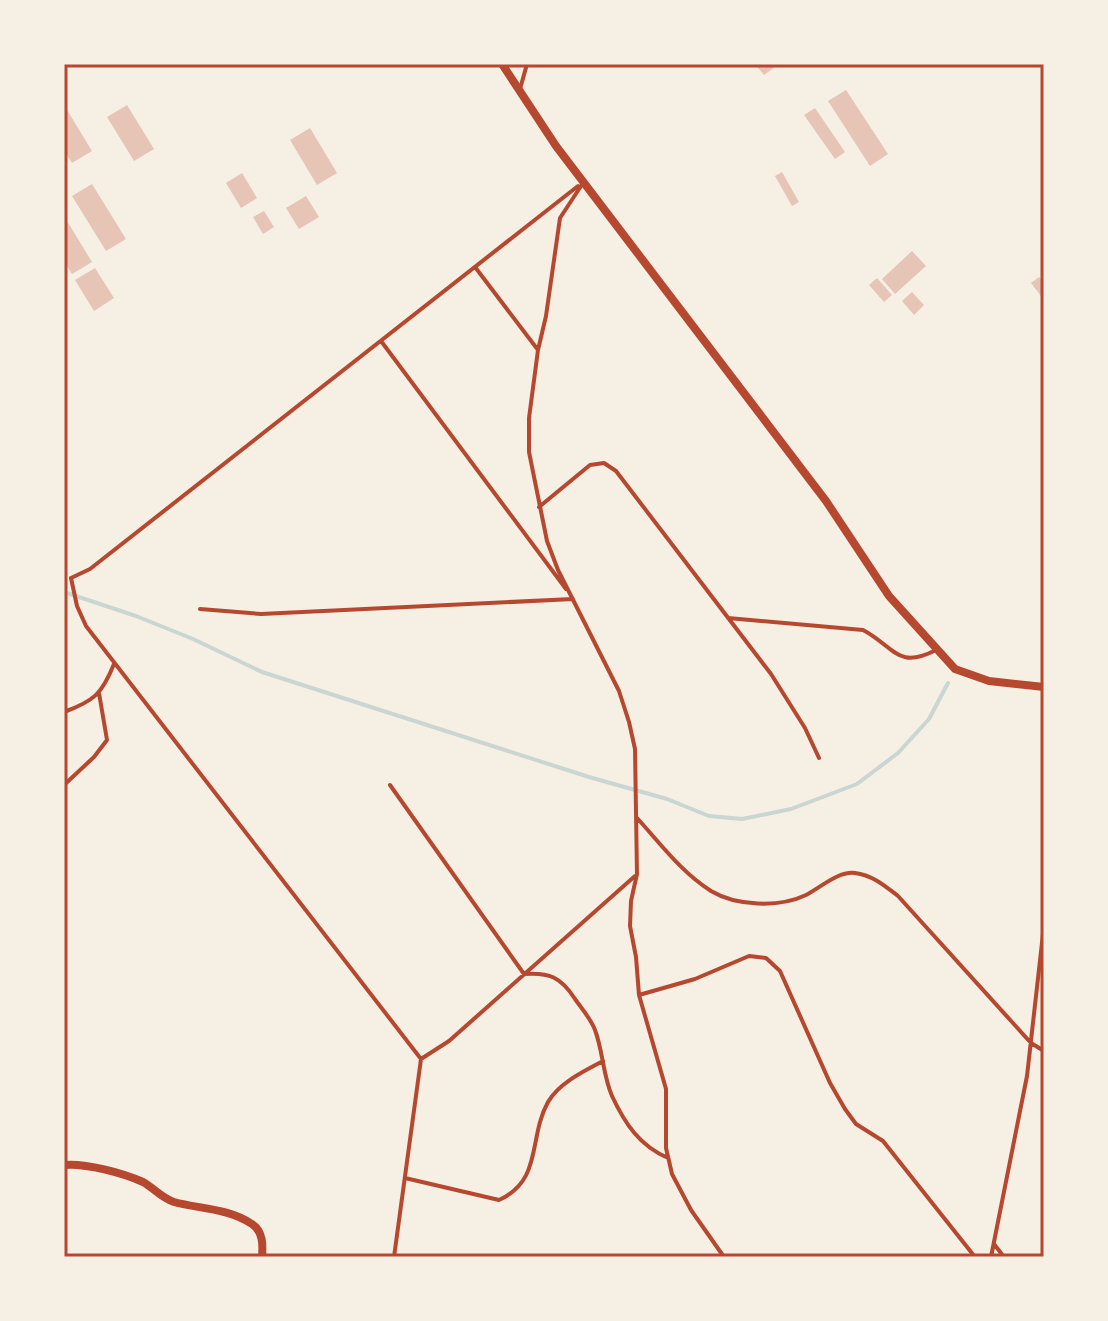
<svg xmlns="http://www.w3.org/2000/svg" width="1108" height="1321" viewBox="0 0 1108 1321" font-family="Ubuntu,sans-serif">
<rect width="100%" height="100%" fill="#f6efe4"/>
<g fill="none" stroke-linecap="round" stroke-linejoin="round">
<!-- stream -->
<path stroke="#c9d6d2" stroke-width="4" d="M64 592 136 616 193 639 262 672 589 777 667 799 709 816 742 819 791 809 857 784 898 753 929 719 948 683"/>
</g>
<!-- building -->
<path fill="#e6c5b7" d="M755 64H779L764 75Z
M846 90 888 154 870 166 828 101Z
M64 105 92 151 72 163 64 150Z
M127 105 154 149 134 161 107 117Z
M815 108 845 152 835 159 804 115Z
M310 128 337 173 317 185 290 140Z
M782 172 799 202 792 206 775 176Z
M242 173 257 198 241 208 226 183Z
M92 184 126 239 106 251 72 196Z
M306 196 319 217 299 229 286 208Z
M264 211 274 227 263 234 253 217Z
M64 216 92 262 72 274 64 261Z
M912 251 926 266 895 294 882 279Z
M95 268 114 298 94 311 75 280Z
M1039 277 1044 284V300L1031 283Z
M877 278 892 295 884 302 869 285Z
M912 292 924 305 914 315 902 301Z"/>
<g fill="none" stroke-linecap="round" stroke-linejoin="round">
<!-- service -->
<path stroke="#b5482f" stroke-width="4" d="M520 89 527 64
M583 183 560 218 546 316 538 350 529 418V452L547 541 558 570 619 691 629 722 635 749 637 874 631 901 630 926 636 957 639 995 666 1089V1148L672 1174 691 1210 724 1257
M475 267 538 350
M381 341 566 589
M539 507 590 465 604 463 616 471 771 674 805 728 819 758
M71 578 77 606 86 626 421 1059 394 1257
M71 578 90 569 578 186
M200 609 261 614 573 599
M728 618 863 630C895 647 897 670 936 650
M64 712C94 701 102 694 114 664
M64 785 94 757 107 740 99 693
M390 785 524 974C549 972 561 977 575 999 582 1009 591 1019 595 1030 603 1051 603 1076 612 1096 625 1124 640 1146 668 1158
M637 818C660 843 681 872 711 891 736 906 779 908 806 895 820 888 838 871 855 873 872 875 885 886 898 896L1031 1043 1044 1051
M639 995 695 979 749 956 766 958 780 971 830 1083 845 1109 856 1124 883 1141 975 1257
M421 1059 449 1041 635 876
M405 1178 499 1200C543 1180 528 1138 548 1102 559 1083 584 1071 603 1061
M994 1244 1004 1257
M991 1257 1027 1076 1044 925"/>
<!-- minor -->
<path stroke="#b5482f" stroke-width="8" d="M502 64 556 146 826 501 889 596 955 669 989 681 1044 687
M64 1165C86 1163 123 1173 143 1182 154 1188 161 1198 174 1202 200 1209 228 1208 252 1224 263 1231 263 1245 262 1257"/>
</g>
<!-- border -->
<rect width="1108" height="1321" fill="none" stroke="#f6efe4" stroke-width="132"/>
<rect x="66" y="66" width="976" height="1189" fill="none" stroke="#b5482f" stroke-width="3"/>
</svg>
